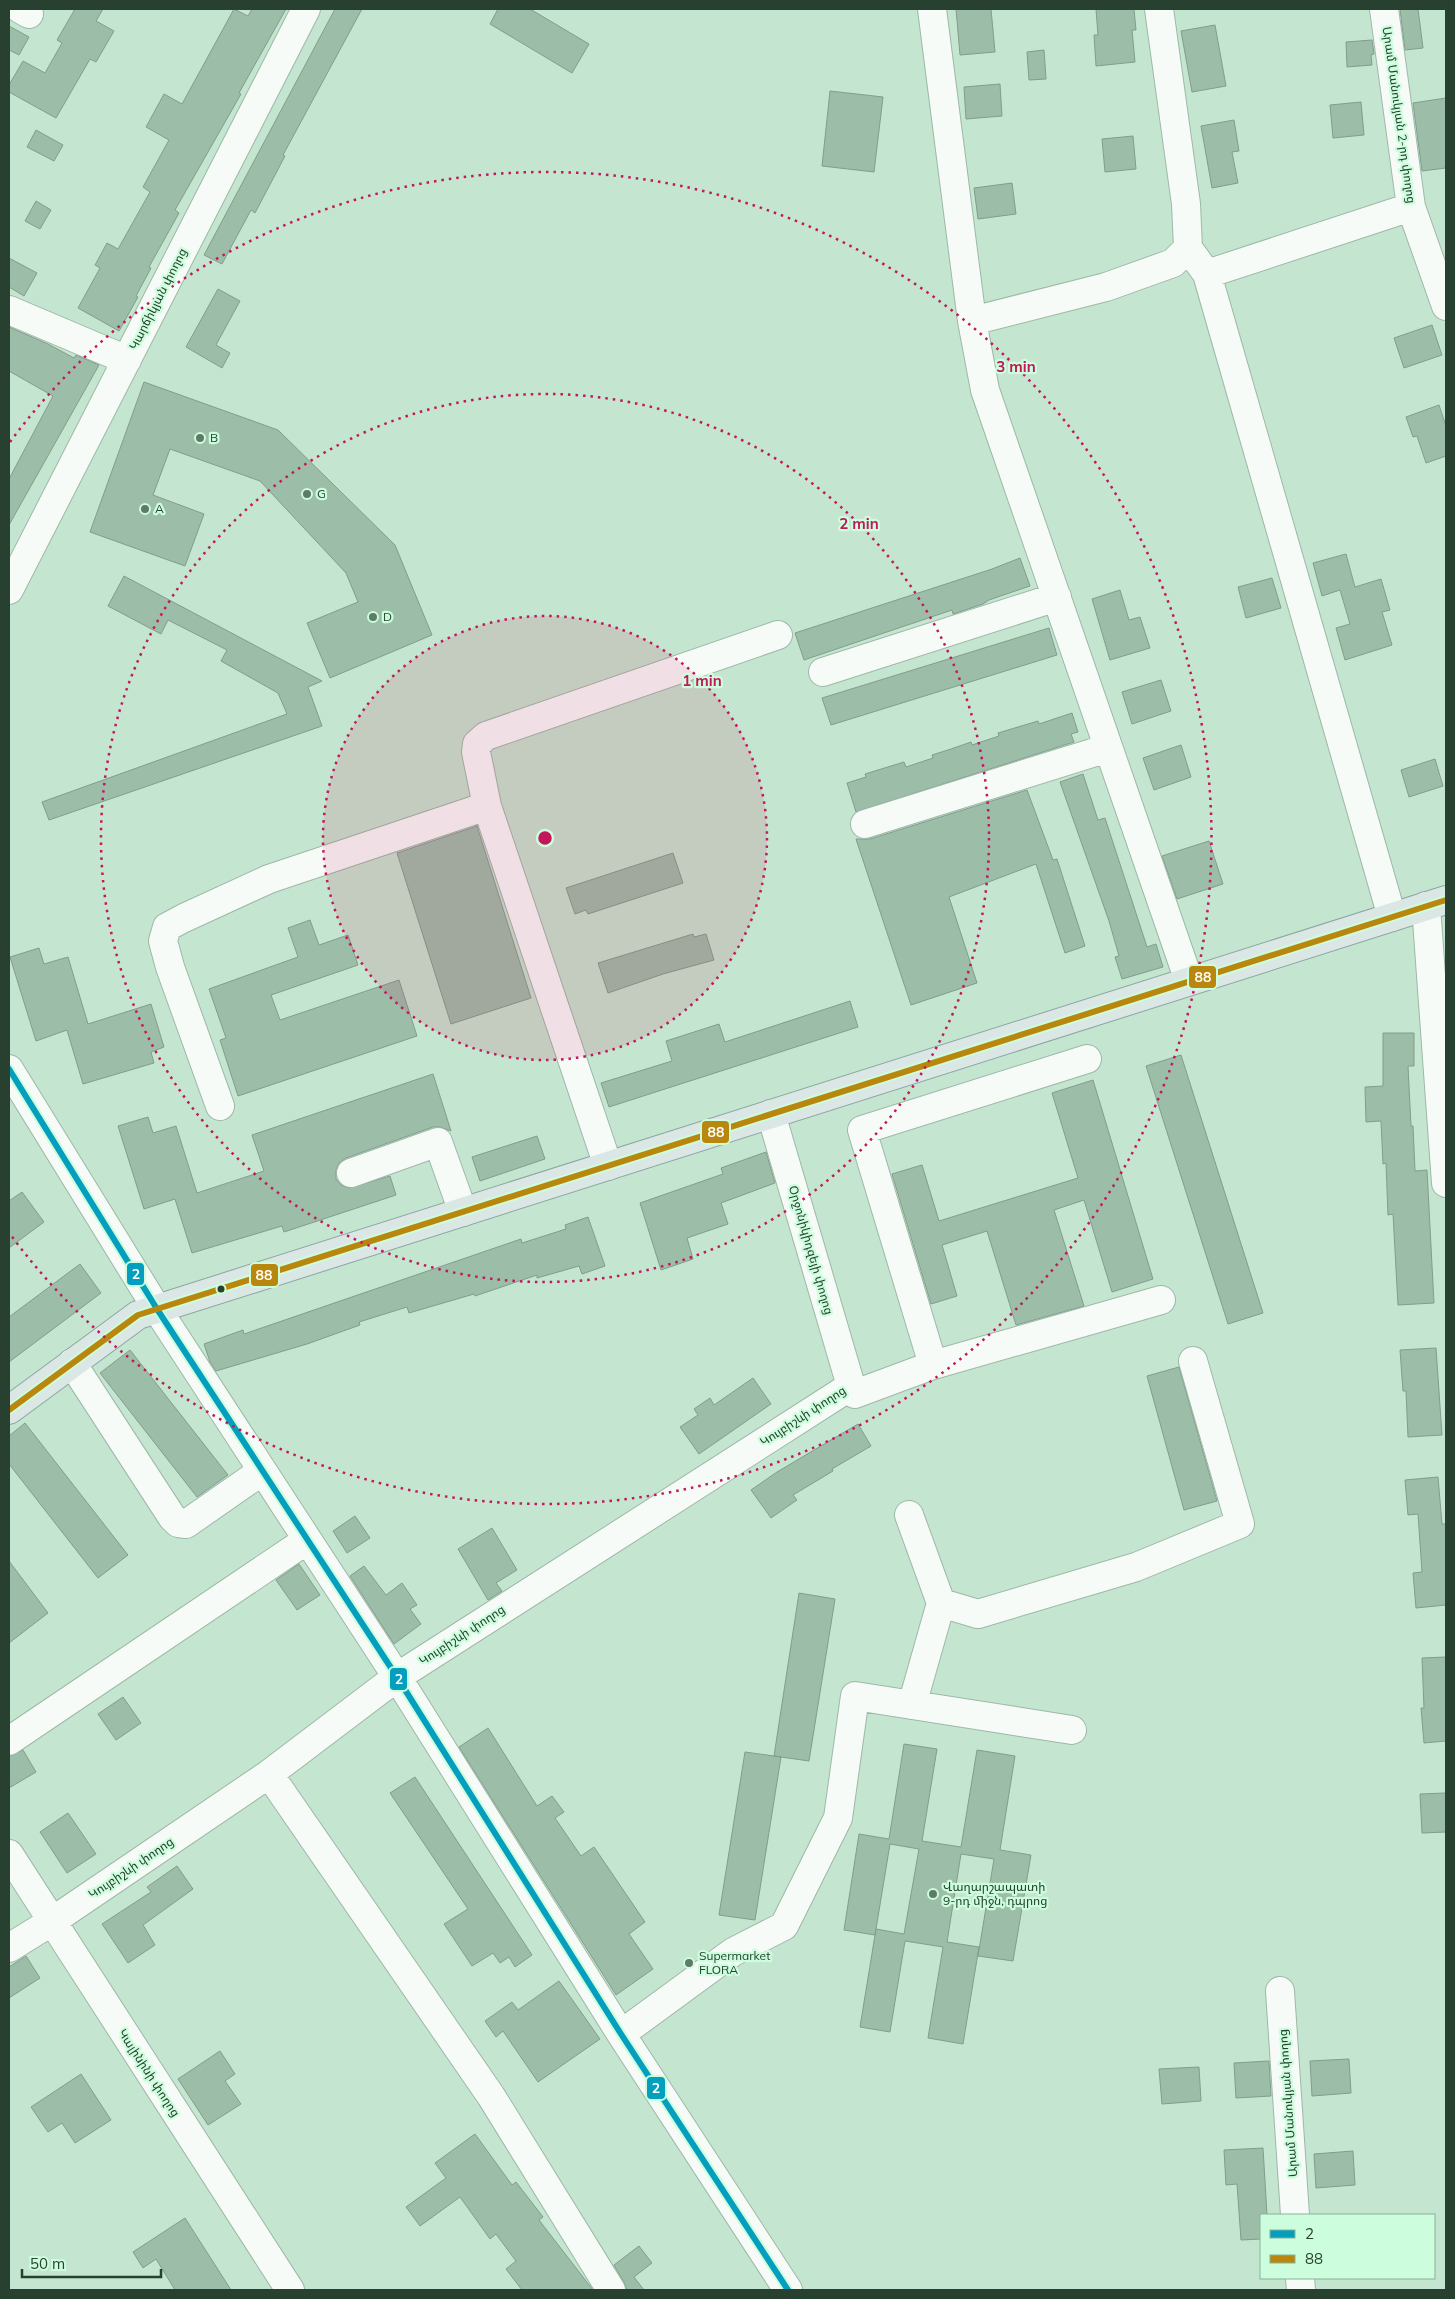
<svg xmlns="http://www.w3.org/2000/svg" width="1455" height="2299" viewBox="0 0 1455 2299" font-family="Mulish,'Noto Sans Armenian',sans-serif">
<rect width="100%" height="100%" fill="#c4e5cf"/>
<!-- building -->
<path fill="#9cbda8" stroke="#839d8c" d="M75 9H103L96 21 114 31 96 62 90 59 56 118 9 92V85L23 61 45 73 62 43 57 40Z
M234 9 248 16 252 9H286L239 93 241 94 175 210 179 213 149 267 151 268 136 296 138 297 119 331 78 308 100 268 95 265 107 243 118 249 150 192 143 187 169 140 146 127 164 94 182 104Z
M335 9H362L283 155 285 156 255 213 251 210 222 264 204 255Z
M498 9H530L589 44 572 73 490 24Z
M956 9H991L995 52 960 55Z
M1096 9H1134L1136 30H1132L1135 62 1096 66 1094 35H1098Z
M1400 9H1418L1423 48 1405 50Z
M1215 25 1226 86 1192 92 1181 31Z
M9 26 29 37 19 55 9 50Z
M1372 40 1374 54 1371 55 1372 65 1347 67 1346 42Z
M1044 50 1046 79 1029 80 1027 52Z
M1000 84 1002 116 966 119 964 87Z
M830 91 883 97 874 172 822 166Z
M1446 98V168L1422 171 1413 103Z
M1361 102 1364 135 1333 138 1330 105Z
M1234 120 1239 151 1232 152 1238 183 1212 188 1201 126Z
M36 130 63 145 54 161 27 147Z
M1133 136 1136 169 1105 172 1102 139Z
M1012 183 1016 214 978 219 974 188Z
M36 201 51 210 40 229 25 221Z
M9 258 37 273 24 296 9 287Z
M218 289 240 301 216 345 230 353 222 368 186 347Z
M1432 325 1442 355 1404 368 1394 338Z
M9 327 48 344 74 358 76 355 99 365 9 525V479L53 396 9 371Z
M144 382 278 430 395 545 432 635 330 678 307 623 358 602 346 573 260 481 170 449 153 495 204 514 185 566 90 532Z
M1439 405 1446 426V456L1426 463 1417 436 1413 437 1406 417Z
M1346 554 1355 587 1381 579 1390 610 1382 612 1392 645 1345 660 1336 628 1350 624 1340 590 1322 596 1313 563Z
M1020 558 1030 586 989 600 983 604 953 614 952 610 804 660 795 633 992 569Z
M124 576 322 681 308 687 322 726 49 820 42 802 287 714 278 693 221 661 227 650 168 620 161 634 108 606Z
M1272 578 1281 608 1246 618 1238 587Z
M1120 590 1129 620 1140 617 1150 648 1110 660 1092 599Z
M1049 628 1057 655 831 725 822 698Z
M1161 680 1171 711 1132 724 1122 692Z
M1072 713 1078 732 1071 734 1074 742 856 812 847 783 866 777 865 774 904 762 906 767 933 758 932 755 951 749 971 742 972 745 999 736 998 733 1038 721 1039 724Z
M1181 745 1191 777 1154 790 1143 758Z
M1435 759 1443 786 1409 797 1401 770Z
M1083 774 1098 820 1105 818 1147 947 1156 944 1163 967 1122 979 1115 957 1119 956 1109 921 1060 782Z
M1027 790 1053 860 1057 859 1085 946 1065 953 1036 864 949 897 977 983 911 1005 856 839H870Z
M477 826 531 998 451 1024 397 853Z
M1209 841 1223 884 1177 899 1162 856Z
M673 853 683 883 588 914 586 910 575 914 566 888Z
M310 920 319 945 348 935 358 965 271 995 280 1020 399 980 417 1036 238 1096 220 1040 226 1038 209 989 298 957 288 928Z
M693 934 694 937 706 934 714 960 663 974 608 993 598 963Z
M39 948 44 964 68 957 88 1024 151 1004 164 1047 151 1052 154 1063 83 1084 67 1030 36 1041 10 957Z
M850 1001 858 1027 609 1107 601 1083 672 1061 666 1041 719 1024 725 1042Z
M1383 1033H1414V1066H1408L1411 1126H1413L1415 1171 1427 1170 1434 1303 1398 1305 1393 1214 1388 1215 1386 1163 1383 1164 1381 1121 1366 1122 1365 1087 1383 1086Z
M1181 1055 1263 1313 1228 1324 1146 1066Z
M433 1074 451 1131 440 1127H433L346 1158 339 1163 336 1170V1179L341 1185 349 1188 390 1176 396 1195 284 1232 282 1226 192 1253 175 1199 144 1209 118 1126 148 1117 153 1133 176 1126 197 1193 264 1171 252 1135Z
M1093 1080 1153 1279 1112 1292 1084 1200 1054 1210 1084 1306 1016 1325 987 1231 942 1245 957 1296 931 1304 892 1174 922 1165 939 1221 1078 1178 1052 1093Z
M537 1136 545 1159 480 1181 472 1157Z
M766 1152 775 1183 721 1203 728 1224 687 1238 693 1259 661 1270 640 1203 723 1174 721 1168Z
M22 1192 44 1222 9 1248V1201Z
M588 1217 605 1266 582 1274 579 1266 537 1278V1275L475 1296 474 1294 409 1313 407 1307 359 1322 360 1325 307 1344 216 1371 210 1362 204 1344 243 1330 244 1334 521 1239 522 1243 566 1229 565 1225Z
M80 1264 101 1293 9 1362V1317Z
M1436 1348 1442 1435 1408 1437 1406 1391H1403L1400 1350Z
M130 1350 228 1475 197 1497 100 1373Z
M1179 1367 1217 1501 1184 1510 1147 1376Z
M753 1378 771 1404 699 1454 680 1427 698 1415 694 1409 710 1398 714 1405Z
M25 1423 128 1555 98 1578 9 1464V1436Z
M858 1424 871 1446 832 1469 833 1471 793 1495 797 1500 771 1518 751 1490 777 1472Z
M1438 1477 1442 1524H1446V1605L1416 1608 1413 1573 1422 1572 1418 1514 1408 1515 1405 1480Z
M355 1516 370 1538 347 1553 333 1531Z
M492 1528 517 1570 496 1583 502 1591 488 1600 458 1549Z
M9 1561 48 1613 9 1643Z
M299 1564 320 1595 297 1610 276 1580Z
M364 1566 386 1595 402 1583 417 1605 410 1609 421 1624 394 1644 350 1576Z
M799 1593 835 1599 809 1761 774 1756Z
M1446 1657V1741L1424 1743 1421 1708H1424L1422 1658Z
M123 1697 141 1723 116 1740 98 1714Z
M488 1728 537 1806 552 1796 564 1812 555 1818 581 1856 594 1847 645 1922 629 1934 653 1969 616 1995 459 1747Z
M904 1744 937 1749 922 1841 961 1847 977 1750 1015 1756 1000 1850 1031 1855 1013 1961 978 1956 994 1859 961 1854 947 1942 979 1947 963 2044 928 2038 943 1947 905 1941 890 2032 860 2027 876 1929 904 1934 919 1849 890 1844 875 1935 844 1930 859 1834 889 1839Z
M23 1750 36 1772 9 1788V1756Z
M745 1752 781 1757 755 1920 719 1915Z
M415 1777 532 1955 515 1967 509 1957 500 1963 493 1953 472 1966 444 1924 468 1909 390 1793Z
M1446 1793V1832L1422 1833 1420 1794Z
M68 1813 96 1854 67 1873 40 1832Z
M177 1866 193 1889 143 1925 155 1945 128 1963 102 1924 151 1892 147 1887Z
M26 1956 40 1978 9 1998V1967Z
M559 1981 600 2039 538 2082 503 2031 496 2037 485 2021 512 2002 518 2010Z
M220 2051 235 2074 225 2081 241 2104 208 2125 178 2079Z
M1349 2059 1351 2093 1312 2096 1310 2061Z
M1269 2061 1271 2096 1236 2098 1234 2063Z
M1199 2067 1201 2101 1162 2104 1159 2069Z
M81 2074 111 2120 75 2143 62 2123 48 2132 31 2107Z
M475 2134 512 2185 516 2182 543 2217 539 2220 593 2290H522L506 2269 516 2261 496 2234 490 2239 460 2197 420 2226 406 2207 446 2178 435 2163Z
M1263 2148 1267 2215H1261V2239L1241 2240 1237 2184 1226 2185 1224 2150Z
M1353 2151 1355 2185 1316 2188 1314 2154Z
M185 2218 217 2268 231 2290H175L156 2259 143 2268 133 2252Z
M639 2246 652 2263 634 2277 644 2290H627L624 2282 614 2265Z"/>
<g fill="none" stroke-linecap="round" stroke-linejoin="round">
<!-- minor casing -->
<g stroke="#9eb8a7" stroke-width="30">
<path id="minor" d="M20 9 29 14
M932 9 972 321 985 390 1189 981
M1159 9 1186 204 1188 248 1207 274 1392 917
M1384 9 1411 207 1446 306
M1207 274 1411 207
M9 310 127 360
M972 321 1106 287 1173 263 1188 248
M9 590 306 9
M823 672 1057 597
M865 824 1108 748
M1426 906 1446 1183
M9 1069 157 1309 397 1677 621 2034 788 2290
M220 1106 170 967 163 941 167 927 184 918 269 879 487 806
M608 1166 487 806 476 752 477 744 486 736 778 635
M351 1173 438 1142 463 1212
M72 1363 172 1517 178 1523 186 1524 262 1471
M933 1365 862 1130 1087 1059
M855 1394 933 1365 1161 1300
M909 1515 941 1603 912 1705
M941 1603 978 1614 1136 1567 1240 1524 1193 1361
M9 1741 307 1540
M269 1774 491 2096 611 2290
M9 1854 290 2290
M9 1948 51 1922 269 1774 397 1677 851 1386 771 1114
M1280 1991 1295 2215
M621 2034 733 1952 784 1926 838 1818 855 1696 1072 1730
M1300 2278 1301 2290"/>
</g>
<!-- major casing -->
<g stroke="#8aa7a0" stroke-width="30">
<path id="major" d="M9 1410 138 1315 1446 900"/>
</g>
<!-- minor -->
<use href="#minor" stroke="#f6fbf8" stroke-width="28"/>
<!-- major -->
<use href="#major" stroke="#dae7e5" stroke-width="28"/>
<!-- bus-1 casing -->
<g stroke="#ccfddc" stroke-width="10">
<path id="bus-1" d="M9 1069 157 1309 397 1677 621 2034 788 2290"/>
</g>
<!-- bus-2 casing -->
<g stroke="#ccfddc" stroke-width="10">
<path id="bus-2" d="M9 1410 138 1315 1446 900"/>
</g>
<!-- bus-1 -->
<use href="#bus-1" stroke="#049ebe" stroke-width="6"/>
<!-- bus-2 -->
<use href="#bus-2" stroke="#b9870e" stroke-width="6"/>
</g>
<!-- distance rings -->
<circle cx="545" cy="838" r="222" fill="#c2185b" fill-opacity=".12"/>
<g fill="none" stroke="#c2185b" stroke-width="2.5" stroke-dasharray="2.5 5">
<circle cx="545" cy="838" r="222"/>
<circle cx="545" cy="838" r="444"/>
<path d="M10 442A666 666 0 1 1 10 1234"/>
</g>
<!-- markers -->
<g fill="#5e7a68" stroke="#ccfddc" stroke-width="2">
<circle cx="200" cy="438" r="5"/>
<circle cx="307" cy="494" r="5"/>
<circle cx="145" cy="509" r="5"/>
<circle cx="373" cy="617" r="5"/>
<circle cx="933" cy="1894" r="5"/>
<circle cx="689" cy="1963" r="5"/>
</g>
<circle fill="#274030" stroke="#ccfddc" stroke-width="2" cx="221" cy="1289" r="4.5"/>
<g text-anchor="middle" stroke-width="4.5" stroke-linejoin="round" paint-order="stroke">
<!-- street labels -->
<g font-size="12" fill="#274030" stroke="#ccfddc">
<text transform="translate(1399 115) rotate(82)" y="4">Արամ Մանուկյան 2-րդ փողոց</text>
<text transform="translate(158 299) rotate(-63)" y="4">Կարճիկյան փողոց</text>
<text transform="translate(811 1250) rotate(74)" y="4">Օրջոնիկիդզեյի փողոց</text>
<text transform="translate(803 1416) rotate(-33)" y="4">Կույբիշևի փողոց</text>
<text transform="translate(462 1635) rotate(-33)" y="4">Կույբիշևի փողոց</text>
<text transform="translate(131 1868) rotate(-34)" y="4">Կույբիշևի փողոց</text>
<text transform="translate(149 2073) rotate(57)" y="4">Կալինինի փողոց</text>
<text transform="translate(1288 2103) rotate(-94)" y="4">Արամ Մանուկյան փողոց</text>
</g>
<!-- poi labels -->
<g font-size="12" fill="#274030" stroke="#ccfddc" text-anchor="start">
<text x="210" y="442">B</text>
<text x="317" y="498">G</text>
<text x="155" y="513">A</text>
<text x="383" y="621">D</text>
<text x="943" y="1891">Վաղարշապատի<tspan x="943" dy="14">9-րդ միջն, դպրոց</tspan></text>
<text x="699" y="1960">Supermarket<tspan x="699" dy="14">FLORA</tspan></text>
</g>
</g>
<circle cx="545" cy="838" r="8" fill="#c2185b" stroke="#ccfddc" stroke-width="2.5"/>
<g font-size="15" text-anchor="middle" font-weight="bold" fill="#c2185b" stroke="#ccfddc" stroke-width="4.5" stroke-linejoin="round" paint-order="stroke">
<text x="1016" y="372">3 min</text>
<text x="859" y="529">2 min</text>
<text x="702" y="686">1 min</text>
</g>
<g stroke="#ccfddc" stroke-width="2">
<rect x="1188" y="965" width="29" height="24" rx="5" fill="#b9870e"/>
<rect x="701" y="1120" width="29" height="24" rx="5" fill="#b9870e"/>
<rect x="126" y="1262" width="19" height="24" rx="5" fill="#049ebe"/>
<rect x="250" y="1263" width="29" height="24" rx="5" fill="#b9870e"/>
<rect x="389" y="1667" width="19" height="24" rx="5" fill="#049ebe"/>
<rect x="646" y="2076" width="20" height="24" rx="5" fill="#049ebe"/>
</g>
<g font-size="14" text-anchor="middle" font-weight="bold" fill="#fff">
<text x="1203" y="982">88</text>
<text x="716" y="1137">88</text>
<text x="136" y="1279">2</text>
<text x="264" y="1280">88</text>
<text x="399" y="1684">2</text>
<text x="656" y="2093">2</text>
</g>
<!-- border -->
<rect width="1455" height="2299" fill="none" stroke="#274030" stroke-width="20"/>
<!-- legend -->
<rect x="1260" y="2214" width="175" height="65" fill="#ccfddc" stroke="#8ab197"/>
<rect x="1270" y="2230" width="25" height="8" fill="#049ebe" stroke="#8ab197"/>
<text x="1305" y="2239" font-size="15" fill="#274030">2</text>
<rect x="1270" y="2255" width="25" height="8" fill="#b9870e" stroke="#8ab197"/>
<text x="1305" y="2264" font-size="15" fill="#274030">88</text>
<!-- scale -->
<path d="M22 2269v8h139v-8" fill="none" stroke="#274030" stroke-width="2.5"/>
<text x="30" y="2269" font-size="15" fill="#274030" stroke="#ccfddc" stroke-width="4" paint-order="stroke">50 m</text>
</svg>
